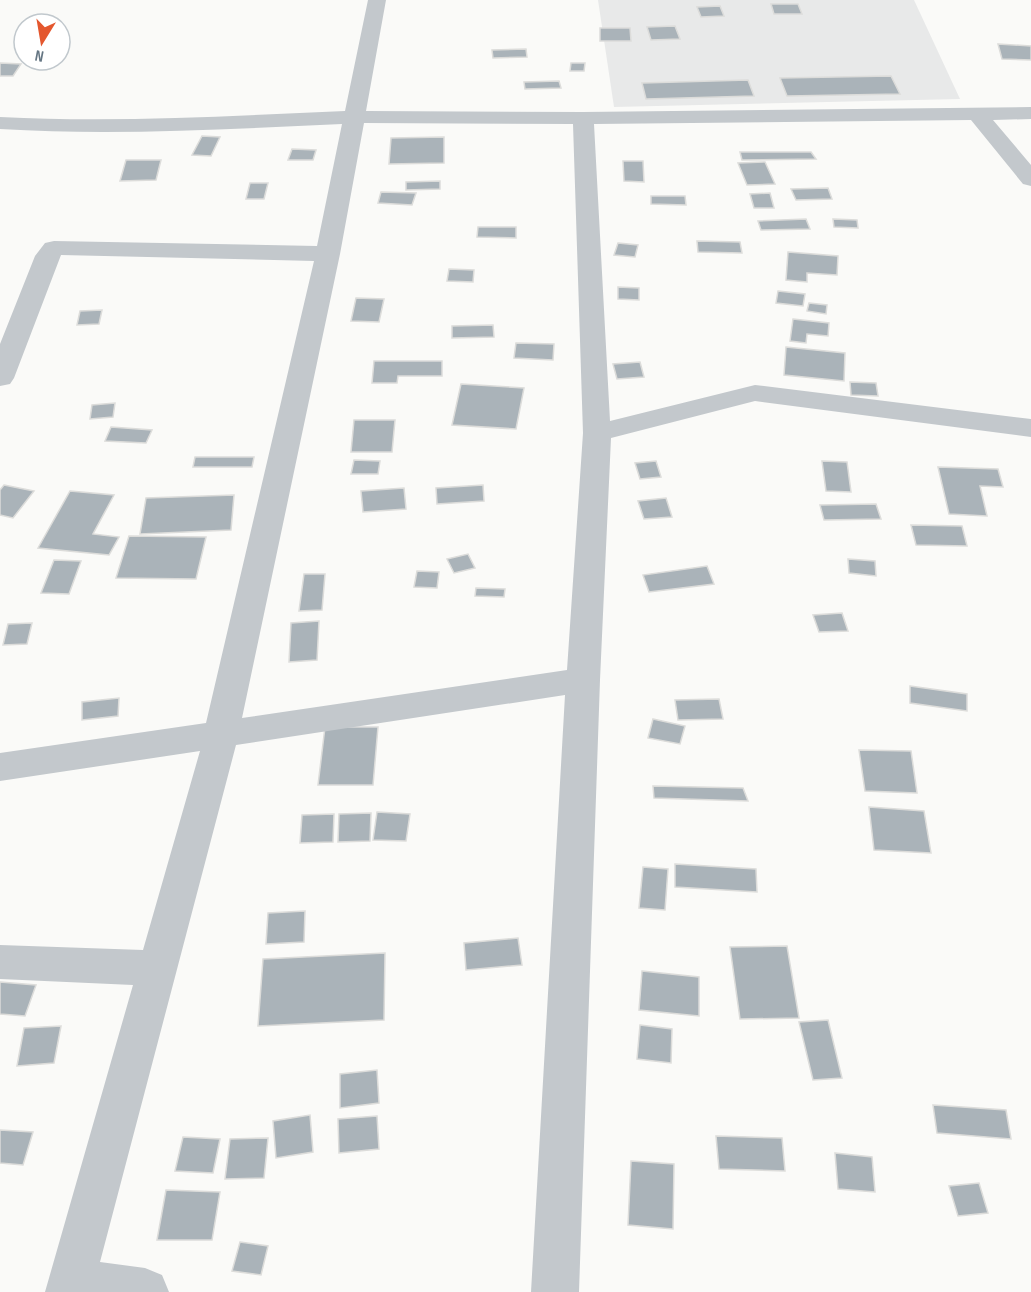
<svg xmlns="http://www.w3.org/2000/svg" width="1031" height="1292" viewBox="0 0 1031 1292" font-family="'Sofia Sans Condensed',sans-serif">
<rect width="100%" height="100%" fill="#fafaf8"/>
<!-- built -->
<path fill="#e8e9e9" d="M598 0H914L960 99 614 107Z"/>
<!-- building -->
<path fill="#aab3b9" stroke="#dcdcda" stroke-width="1.5" d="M771 4H798L802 14H774Z
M720 6 724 16 701 17 697 7Z
M675 26 680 39 651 40 647 27Z
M600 28H630L631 41H600Z
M998 44 1031 46V60L1002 59Z
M526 49 527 57 493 58 492 50Z
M0 63 21 64 13 76H0Z
M571 63H585L584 71H570Z
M891 76 900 94 787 96 780 78Z
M748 80 754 96 646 99 642 83Z
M559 81 561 88 525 89 524 82Z
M202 136 220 137 211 156 192 155Z
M444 137V163L389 164 391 138Z
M292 149 316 150 313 160H288Z
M740 152H811L816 159 742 160Z
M126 160H161L156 180 120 181Z
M623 161H643L644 182 624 181Z
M765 162 775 184 747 185 738 163Z
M440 181V189L406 190V182Z
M250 183H268L264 199H246Z
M828 188 832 199 796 200 791 189Z
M381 192 416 193 412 205 378 203Z
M770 193 774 208H754L750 194Z
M651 196H685L686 205 651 204Z
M806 219 810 229 761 230 758 221Z
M833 219 857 220 858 228 834 227Z
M478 227H516V238L477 237Z
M697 241 740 242 742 253 698 252Z
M618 243 638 245 635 257 614 255Z
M788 252 838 256 837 275 807 273V282L786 280Z
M449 269 474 270 473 282 447 281Z
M618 287 639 288V300L618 299Z
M778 291 805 294 803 306 776 303Z
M356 298 384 299 379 322 351 321Z
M809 303 827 305 826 314 807 311Z
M102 310 99 324 77 325 80 311Z
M793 319 829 323 828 336 807 334 806 343 790 341Z
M493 325 494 337 452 338V326Z
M516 343 554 344 553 360 514 358Z
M786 347 845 353 844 381 784 375Z
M374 361H442V376H398L397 383H372Z
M640 362 644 377 617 379 613 364Z
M850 382 876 383 878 396 851 395Z
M461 384 524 388 516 429 452 425Z
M115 403 113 417 90 419 92 405Z
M354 420H395L392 452H351Z
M111 427 152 430 146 443 105 441Z
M195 457H254L252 467H193Z
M354 460 380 461 378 474H351Z
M656 461 661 477 640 479 635 463Z
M822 461 847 462 851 492 826 491Z
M938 467 998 469 1003 487 980 486 987 516 949 514Z
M4 485 34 491 13 518 0 515V490Z
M483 485 484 501 437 504 436 488Z
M404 488 406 509 363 512 361 491Z
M70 491 114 495 93 534 119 537 109 555 38 548Z
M234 495 231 530 140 534 146 498Z
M666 498 672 517 644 519 638 501Z
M876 504 881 519 824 520 820 505Z
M911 525 962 526 967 546 916 545Z
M129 536 206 537 196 579 116 578Z
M468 554 475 568 454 573 447 559Z
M848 559 875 561 876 576 849 573Z
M54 560 81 561 69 594 41 593Z
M707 566 714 584 649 592 643 575Z
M417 571 439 572 437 588 414 587Z
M304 574H325L322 610 299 611Z
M476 588 505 589 504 597 475 596Z
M842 613 848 631 819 632 813 615Z
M319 621 317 660 289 662 291 623Z
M32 623 27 644 3 645 8 624Z
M910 686 967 694V711L910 703Z
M119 698 118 716 82 720V702Z
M719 699 723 719 678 720 675 700Z
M653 719 685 726 680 744 648 738Z
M325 727H378L373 785H318Z
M859 750 911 751 917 793 865 791Z
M653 786 743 788 748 801 654 798Z
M869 807 924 811 931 853 874 850Z
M377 812 410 814 406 841 373 840Z
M371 813 370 841 338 842 339 814Z
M334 814 333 842 300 843 302 815Z
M675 864 756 869 757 892 675 887Z
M643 867 668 869 665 910 639 908Z
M305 911 304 942 266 944 268 913Z
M518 938 522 965 466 970 464 943Z
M787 946 799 1018 740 1019 730 947Z
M385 953 384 1020 258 1026 263 959Z
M642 971 699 977V1016L639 1010Z
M0 982 36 985 25 1016 0 1014Z
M828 1020 842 1078 813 1080 799 1022Z
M640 1025 672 1029 671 1063 637 1059Z
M61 1026 54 1063 17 1066 24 1028Z
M377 1070 379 1103 340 1108V1074Z
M933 1105 1006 1110 1011 1139 937 1133Z
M310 1115 313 1152 276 1158 273 1121Z
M377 1116 379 1149 339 1153 338 1119Z
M0 1130 33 1132 23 1165 0 1163Z
M716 1136 782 1138 785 1171 719 1169Z
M183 1137 220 1139 213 1173 175 1171Z
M268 1138 264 1178 225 1179 230 1139Z
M835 1153 872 1157 875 1192 838 1189Z
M631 1161 674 1164 673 1229 628 1225Z
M979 1183 988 1213 958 1216 949 1186Z
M166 1190 220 1192 212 1240H157Z
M240 1242 268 1246 261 1275 232 1271Z"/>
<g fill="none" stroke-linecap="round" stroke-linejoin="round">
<!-- minor -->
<path fill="#c3c8cc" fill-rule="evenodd" d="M368 0H386L366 111 583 112 1031 107V119L993 120 1031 165V186L1023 184 971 120 594 124 610 421 755 385 1031 419V437L755 401 611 438 600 680 579 1292H531L565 695 236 745 100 1262 145 1268 162 1275 169 1292H45L133 985 0 979V945L143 950 200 751 0 781V753L206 723 314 261 61 255 14 378 10 384 0 386V344L35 256 45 243 54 241 317 246 342 124C228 129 114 136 0 129V117C115 123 230 116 345 111ZM364 123 573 124 583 433 567 670 242 718 340 254Z"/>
</g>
<!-- north arrow -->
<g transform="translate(42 42) rotate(191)"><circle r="28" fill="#ffffff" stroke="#c1c8cd" stroke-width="1.5"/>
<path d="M0-4.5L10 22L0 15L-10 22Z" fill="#e4572e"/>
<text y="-9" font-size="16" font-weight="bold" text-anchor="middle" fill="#657683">N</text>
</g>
</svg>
